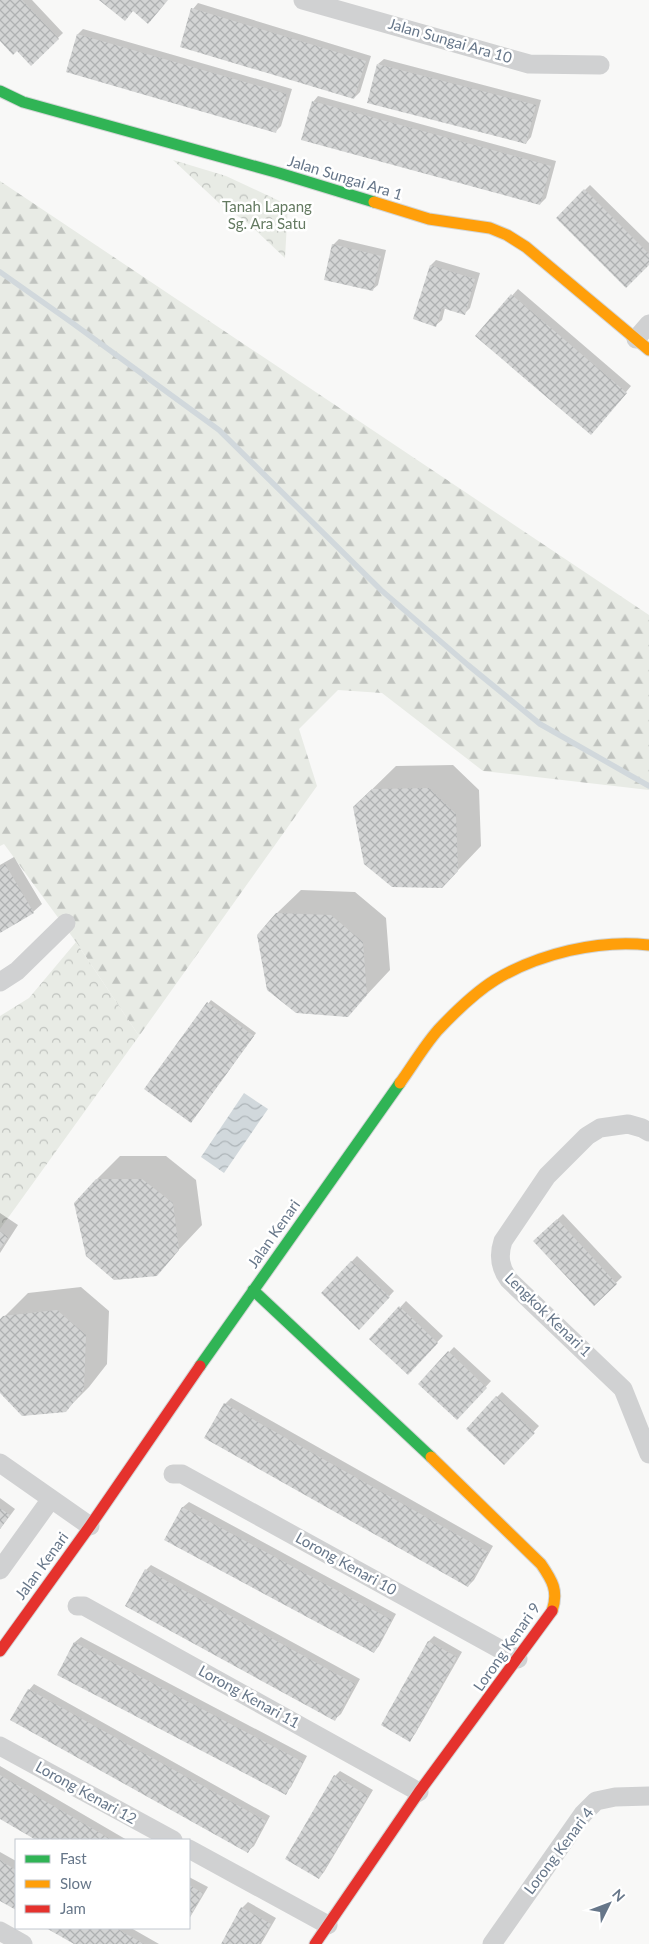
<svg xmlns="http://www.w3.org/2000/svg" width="649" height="1944" viewBox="0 0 649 1944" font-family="Lato,sans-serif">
<defs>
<pattern id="forest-firs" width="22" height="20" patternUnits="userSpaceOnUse" patternTransform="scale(1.25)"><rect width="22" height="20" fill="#e8ebe5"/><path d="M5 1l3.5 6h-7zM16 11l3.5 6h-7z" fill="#c0c3bf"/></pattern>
<pattern id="park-crowns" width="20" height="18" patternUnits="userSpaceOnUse" patternTransform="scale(1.25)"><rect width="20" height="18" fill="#e8ebe5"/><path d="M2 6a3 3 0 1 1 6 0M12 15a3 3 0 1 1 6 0" fill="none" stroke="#c0c3bf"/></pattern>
<pattern id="water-waves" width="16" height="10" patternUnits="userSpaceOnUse" patternTransform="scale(1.25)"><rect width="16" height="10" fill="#d1d8dc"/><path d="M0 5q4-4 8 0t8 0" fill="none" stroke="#adb4b8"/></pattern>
<pattern id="building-cross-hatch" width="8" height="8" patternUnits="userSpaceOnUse" patternTransform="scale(1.25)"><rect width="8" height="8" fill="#d3d4d4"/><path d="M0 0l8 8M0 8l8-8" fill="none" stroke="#afb1b2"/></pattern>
</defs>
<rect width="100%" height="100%" fill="#f8f8f7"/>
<!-- forest -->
<path fill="url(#forest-firs)" d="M0 181 649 615V790L483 771 382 693 338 690 299 729 317 786 139 1036 76 942 4 844 0 846Z"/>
<!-- park -->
<path fill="url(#park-crowns)" d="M173 160 226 176 288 205 285 258 249 224 219 203Z
M76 942 139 1036 0 1229V1016L29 998Z"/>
<!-- water -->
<path fill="url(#water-waves)" d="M244 1093 268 1109 224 1173 201 1157Z"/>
<!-- shadow -->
<path fill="#0003" d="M0 0H32L63 33 31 64 17 50 0 39Z
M198 3 371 56 360 92 354 98 193 9Z
M83 29 292 89 281 126 276 131 67 71 78 34Z
M384 59 541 100 531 137 526 143 378 64Z
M318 96 556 161 546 198 540 204 313 102Z
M590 185 649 243V263L557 218Z
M339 239 386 250 378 285 372 290 333 245Z
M436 260 480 273 470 308 464 314 445 308 442 320 436 325 431 265Z
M518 289 631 386 597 427 477 335Z
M453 765 479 790 481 846 442 887 354 807 396 766Z
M14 857 42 904 33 912 0 932V865Z
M301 890 355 892 386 918 390 970 348 1015 277 913Z
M211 1000 256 1033 194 1118 146 1088Z
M120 1156H166L196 1180 202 1225 156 1274 96 1180Z
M0 1213 18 1225 0 1253Z
M563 1214 622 1277 594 1304 535 1241Z
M357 1256 394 1291 365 1323 322 1293Z
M81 1287 109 1311 107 1364 89 1387 65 1411 0 1391V1321L28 1293Z
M406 1301 443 1336 408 1373 371 1339Z
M454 1347 491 1381 462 1413 419 1384Z
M502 1392 539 1426 504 1464 497 1397Z
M231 1398 493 1546 474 1580 468 1586 206 1438 225 1404Z
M0 1498 15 1509 0 1529Z
M189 1502 396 1614 379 1646 374 1652 166 1540 183 1507Z
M151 1565 360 1679 341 1714 335 1719 146 1570Z
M434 1636 462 1652 415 1734 410 1740 429 1641Z
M81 1637 307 1756 291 1787 285 1793 59 1674 75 1642Z
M34 1684 270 1816 254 1846 248 1851 29 1690Z
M0 1766 127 1840H38L0 1818Z
M340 1771 373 1790 324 1872 319 1878 335 1776Z
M0 1852 16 1861V1909L0 1899Z
M189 1877 208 1887 189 1919Z
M248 1902 276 1918 261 1944H222L242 1908Z
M49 1928H131L159 1944H77Z"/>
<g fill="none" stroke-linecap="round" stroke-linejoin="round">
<!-- stream -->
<path stroke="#d1d8dc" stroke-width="5.5" d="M0 272 71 322 219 430 381 590 468 665 540 724 649 786"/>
</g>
<!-- building -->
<path fill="url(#building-cross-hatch)" d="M0 0H22L59 39 31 66 17 51 13 55 0 41Z
M99 0H168L148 24 133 11 125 21Z
M191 8 366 61 354 99 180 47Z
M77 34 287 94 276 133 66 72Z
M377 64 536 105 526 144 367 103Z
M312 101 551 166 540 205 301 140Z
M584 189 649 254V265L626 288 556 218Z
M332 244 381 256 373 291 324 280Z
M430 265 475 279 465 315 442 308 436 327 413 319Z
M511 294 627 393 591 435 475 336Z
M429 788 456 814 458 871 442 888 392 887 364 864 353 807 372 789Z
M5 864 34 913 0 933V868Z
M276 913 331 915 363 942 367 995 348 1017 296 1013 267 990 257 935Z
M207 1002 254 1036 191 1123 144 1089Z
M96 1179H142L173 1203 179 1250 157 1276 114 1280 86 1256 74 1203Z
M557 1219 617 1284 594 1306 533 1241Z
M0 1231 8 1237 0 1249Z
M351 1261 390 1297 359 1330 321 1293Z
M399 1306 438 1343 408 1375 369 1339Z
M57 1310 86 1335 84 1389 66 1412 22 1416 0 1393V1319L3 1316Z
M448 1351 487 1388 457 1420 418 1384Z
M496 1396 535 1433 504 1465 466 1429Z
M224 1403 488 1552 468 1587 204 1438Z
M182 1507 392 1620 374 1653 164 1540Z
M0 1508 10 1515 0 1529Z
M145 1569 355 1684 335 1721 125 1606Z
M428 1641 457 1657 410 1742 381 1725Z
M74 1642 303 1762 286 1795 57 1675Z
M28 1689 266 1821 248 1853 10 1720Z
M0 1775 112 1840H36L0 1819Z
M334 1775 368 1796 319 1879 285 1859Z
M0 1860 16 1870V1910L0 1901Z
M189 1885 203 1893 189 1918Z
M241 1907 271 1924 259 1944H221Z
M46 1928H116L144 1944H74Z"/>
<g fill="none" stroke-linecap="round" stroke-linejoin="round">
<!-- fast casing -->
<g stroke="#d3d5d6" stroke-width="13">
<path id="fast" d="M0 91 23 102 279 173 374 202
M253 1290 431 1457
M200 1366 400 1083"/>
</g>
<!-- slow casing -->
<g stroke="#d3d5d6" stroke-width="13">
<path id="slow" d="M374 202 429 219 490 228 507 235 526 247 649 350
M400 1083C413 1065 424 1046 438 1030 455 1012 474 993 495 980 538 954 599 939 649 945
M431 1457 541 1564C552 1580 559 1591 552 1611"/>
</g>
<!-- jam casing -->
<g stroke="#d3d5d6" stroke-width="13">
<path id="jam" d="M0 1651 90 1526 200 1366
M315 1944 419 1792 552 1611"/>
</g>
<!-- street -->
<path stroke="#d0d1d2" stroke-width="19" d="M303 0 529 64 600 65
M636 339 649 324
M0 982 17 971 66 923
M649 1132 642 1128 628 1124 600 1128 587 1136 547 1176 503 1241C498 1256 500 1268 509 1280L623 1389 649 1454
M0 1463 90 1526
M173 1474H182L518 1659
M0 1570 51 1499
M77 1606H84L419 1792
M0 1746 173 1840
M189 1849 328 1925
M0 1931 23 1944
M492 1944 583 1814 596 1801 615 1797 649 1796"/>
<!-- fast -->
<use href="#fast" stroke="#30b455" stroke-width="11"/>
<!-- slow -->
<use href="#slow" stroke="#ff9f0a" stroke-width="11"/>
<!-- jam -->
<use href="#jam" stroke="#e5322d" stroke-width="11"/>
</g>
<g text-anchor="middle" stroke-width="5" stroke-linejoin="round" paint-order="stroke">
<!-- street labels -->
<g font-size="15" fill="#667689" stroke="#fff">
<text transform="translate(450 41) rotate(16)" y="5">Jalan Sungai Ara 10</text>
<text transform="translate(345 178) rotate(17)" y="5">Jalan Sungai Ara 1</text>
<text transform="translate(274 1234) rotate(-55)" y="5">Jalan Kenari</text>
<text transform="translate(548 1315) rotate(44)" y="5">Lengkok Kenari 1</text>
<text transform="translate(346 1564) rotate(29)" y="5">Lorong Kenari 10</text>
<text transform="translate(42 1566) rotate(-54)" y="5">Jalan Kenari</text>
<text transform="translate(507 1647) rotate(-55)" y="5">Lorong Kenari 9</text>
<text transform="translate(249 1697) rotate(29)" y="5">Lorong Kenari 11</text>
<text transform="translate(86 1793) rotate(29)" y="5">Lorong Kenari 12</text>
<text transform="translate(559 1851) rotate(-53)" y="5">Lorong Kenari 4</text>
</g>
<!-- park labels -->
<g font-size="15" fill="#647a61" stroke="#fff">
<text x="267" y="212">Tanah Lapang<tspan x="267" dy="17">Sg. Ara Satu</tspan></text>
</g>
</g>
<!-- legend -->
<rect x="15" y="1839" width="175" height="90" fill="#ffffff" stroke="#c2c8d0"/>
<rect x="25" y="1855" width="25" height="8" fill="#30b455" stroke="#c2c8d0"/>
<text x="60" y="1864" font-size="15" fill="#667689">Fast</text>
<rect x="25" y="1880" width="25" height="8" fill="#ff9f0a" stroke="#c2c8d0"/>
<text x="60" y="1889" font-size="15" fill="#667689">Slow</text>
<rect x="25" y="1905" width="25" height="8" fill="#e5322d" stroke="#c2c8d0"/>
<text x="60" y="1914" font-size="15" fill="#667689">Jam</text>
<!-- north arrow -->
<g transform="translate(609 1904) rotate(48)" stroke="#ffffff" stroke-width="4" paint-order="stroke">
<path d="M0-4L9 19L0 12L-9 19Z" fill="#667689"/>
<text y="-8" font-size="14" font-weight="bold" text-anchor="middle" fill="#667689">N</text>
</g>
</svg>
